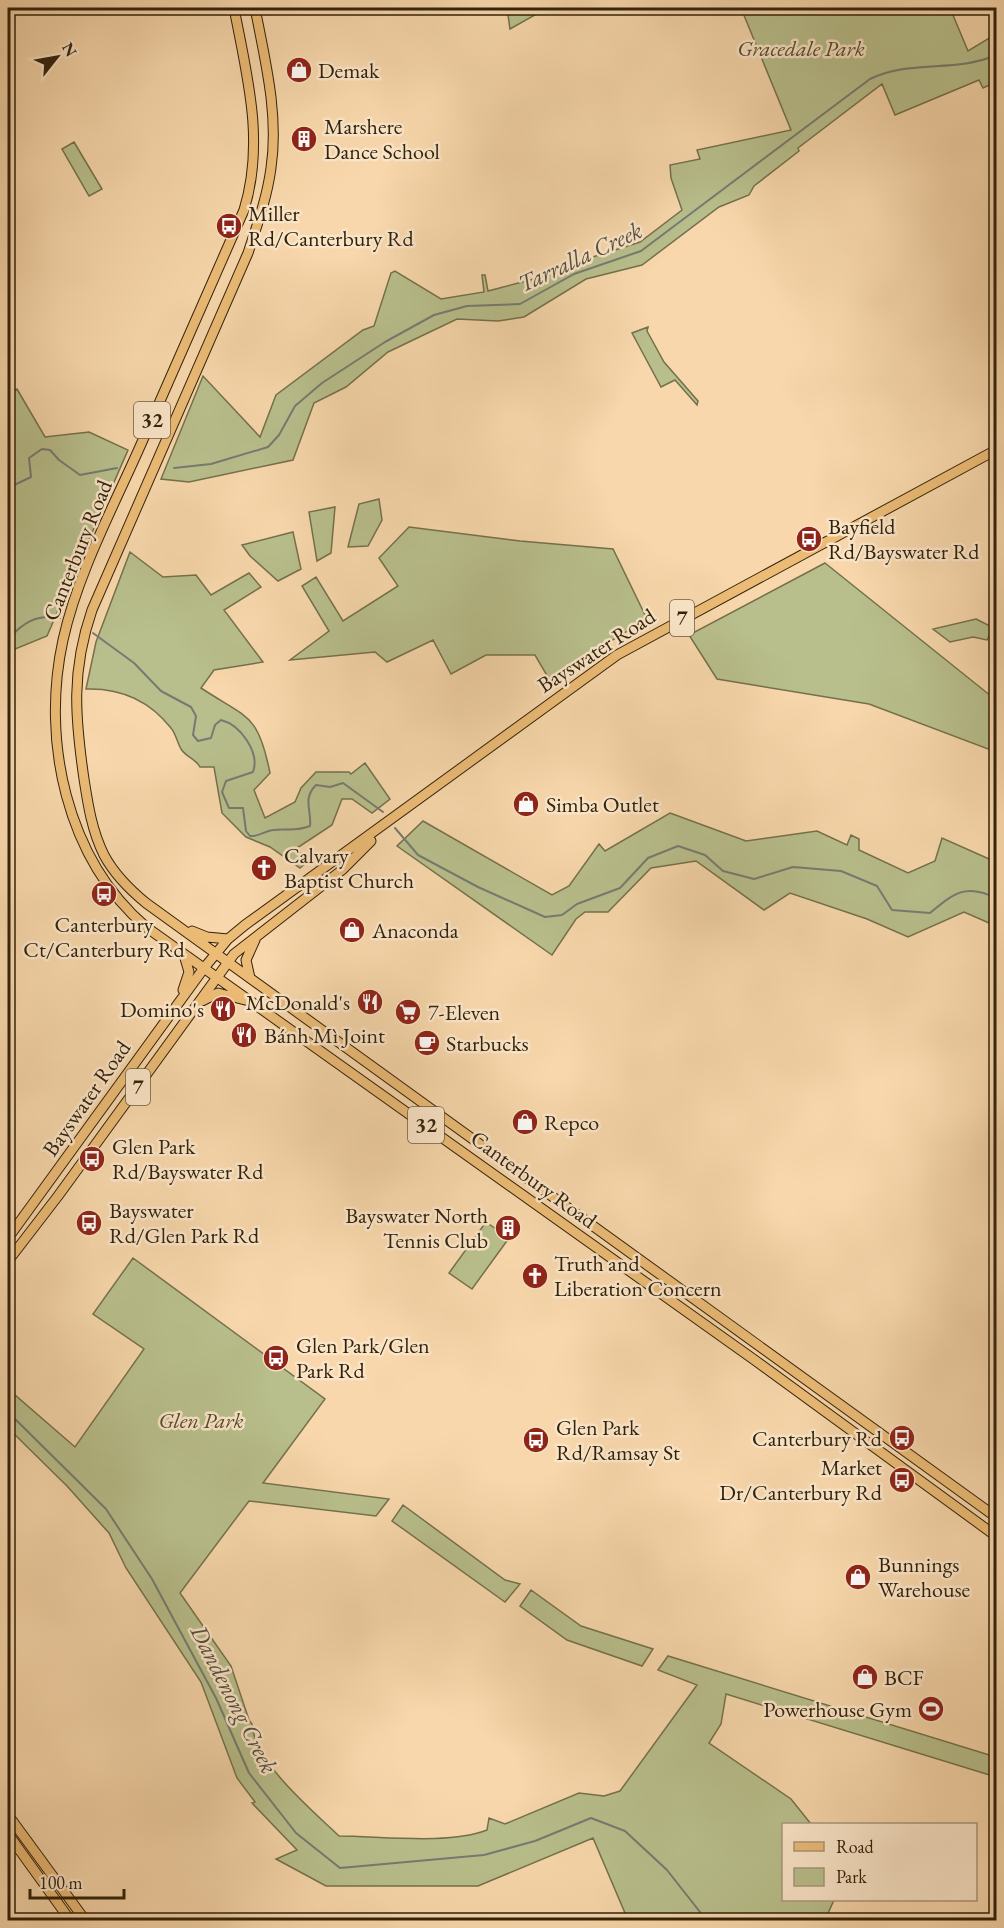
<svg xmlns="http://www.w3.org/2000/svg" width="1004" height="1928" viewBox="0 0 1004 1928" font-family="'EB Garamond',serif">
<rect width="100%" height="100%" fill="#f7d7ab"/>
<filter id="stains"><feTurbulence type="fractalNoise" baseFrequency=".00333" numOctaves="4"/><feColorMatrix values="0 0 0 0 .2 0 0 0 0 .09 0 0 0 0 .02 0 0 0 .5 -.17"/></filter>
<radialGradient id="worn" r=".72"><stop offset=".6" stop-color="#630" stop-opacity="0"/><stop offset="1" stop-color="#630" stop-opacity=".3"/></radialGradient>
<!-- green -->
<path fill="#b8bf8c" stroke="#75704c" stroke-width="1.5" d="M507 8H533L535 15 510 29Z
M741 8H950L968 51 996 34V82L983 88 979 80 895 115 882 84 798 148 799 151 754 186 749 195 719 207 642 265 586 279 524 317 498 321 457 319 388 352 346 387 314 403 293 460 189 482 161 479 203 376 260 437 276 395 363 330 374 326 391 273 395 271 441 299 484 292 482 275H485L488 291 549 275 577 262 640 242 682 210 671 178 670 165 700 159 697 150 791 130Z
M74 142 102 189 89 196 62 149Z
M648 327 647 331 664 362 698 401 697 405 675 380 661 387 632 333Z
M17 389 45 437 89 432 128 450 47 636 8 652V394Z
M379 499 382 520 368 546 348 547 359 504Z
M335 507 331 553 317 561 309 512Z
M409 527 520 541 613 549 647 619 549 679 535 655H486L451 674 433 640 387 662 375 652 290 660 329 631 302 586 316 577 343 621 398 586 379 558Z
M293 532 301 569 278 581 250 556 242 545Z
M130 552 163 577 196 575 211 595 249 573 261 587 224 610 263 662 214 670 201 688C248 719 258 713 270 773L254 790 265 818 295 802 301 788 316 772H349L351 774 365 763 390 799 372 813 352 799H342L332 825 297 848 307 862 300 868 270 847 246 837 222 813 214 767H200C197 760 186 757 181 749 177 742 176 734 171 728 149 700 120 688 86 689L96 642Z
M825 563 996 700V752L869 704 717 679 689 635Z
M976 619 994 628 987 640 973 637 950 642 933 629Z
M670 813 746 841 817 831 847 845 851 835 859 839V850L908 873 935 861 942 838 996 862V926L964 912 908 937 867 919 790 893 764 910 696 861 651 868 608 912H585L576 919 552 955 397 846 423 821 552 895 569 886 599 844 605 851Z
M486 1222 509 1238 472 1289 449 1273Z
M133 1258 325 1399 263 1483 389 1499 376 1516 249 1501 180 1593 231 1666 249 1720 252 1724C254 1762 312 1810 339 1836 380 1836 449 1845 487 1830L489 1818 505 1824 579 1793 604 1796 620 1791 697 1685 658 1670 668 1656 996 1757V1777L726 1694 721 1724 709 1743 791 1799 811 1824H784V1900H834L825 1920H628L593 1838 478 1886H326L276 1859 297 1850 252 1803 255 1802 237 1778 201 1682 126 1568 109 1533 67 1486 8 1428V1389L75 1447 144 1349 93 1314Z
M403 1505 505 1580 520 1584 505 1602 392 1521Z
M531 1590 581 1626 653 1649 642 1666 567 1640 520 1606Z"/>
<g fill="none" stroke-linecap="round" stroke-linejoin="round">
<!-- stream -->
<path stroke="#767b72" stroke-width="2" d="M174 468 211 464 268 447 279 435 295 406 322 383 385 342 434 315 467 306 520 304 574 274 641 251 870 79C910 59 956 73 996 55
M8 488 31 477 29 458 42 449 50 450 59 460 80 475 117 468
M93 633 134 663 161 691 191 707 196 716 193 735 198 741 211 738 215 725 221 720C241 725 260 753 253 772L226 781 222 792 229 808H243L246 831 250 836C259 837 264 831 273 830 286 828 295 832 310 826 312 811 302 799 316 785L330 787 343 783 383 812
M8 640C22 623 36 614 60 618
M395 828 418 855 478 887 545 917 562 915 577 904 620 888 648 858 678 846 705 855 723 871 754 879 793 867 841 871 877 886 892 910 930 913C954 893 966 883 996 898
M8 1412 106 1509 152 1579 216 1698 249 1773 296 1833 340 1868 484 1855 535 1841 591 1818 625 1831 667 1870 700 1912 703 1920"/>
<!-- major casing -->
<g stroke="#32220c" stroke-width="11">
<path id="major" d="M234 8C247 76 265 141 244 210 210 287 176 365 142 442 114 506 78 572 63 640 41 740 66 858 146 927L756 1361 996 1536
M255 8C265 60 279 115 271 168 267 198 257 225 248 253L92 610C71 671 75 717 84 779 88 805 92 831 104 855 114 874 129 889 146 903L996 1517
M192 931 207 937 228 939
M250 978 246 960 255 940
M183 990 189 972 184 955
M202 1001 218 993 245 1000
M8 1238 204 968 228 939 245 925 617 655 996 450
M8 1261 58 1196 234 954 342 870 371 841
M8 1815 85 1920
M8 1834 70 1920"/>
</g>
<!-- major -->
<use href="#major" stroke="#ecbc76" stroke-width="9"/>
</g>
<!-- icons -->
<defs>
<g id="shop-disc" transform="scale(1.35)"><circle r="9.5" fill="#8f2418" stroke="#fae5c8"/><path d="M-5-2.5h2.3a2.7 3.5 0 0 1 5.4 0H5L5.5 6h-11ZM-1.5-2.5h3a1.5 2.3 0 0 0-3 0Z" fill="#fff"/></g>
<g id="building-disc" transform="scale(1.35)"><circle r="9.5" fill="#8f2418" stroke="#fae5c8"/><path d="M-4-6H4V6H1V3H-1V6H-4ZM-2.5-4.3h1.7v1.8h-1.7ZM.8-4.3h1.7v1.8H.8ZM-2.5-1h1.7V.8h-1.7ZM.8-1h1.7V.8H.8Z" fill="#fff"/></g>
<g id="bus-disc" transform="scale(1.35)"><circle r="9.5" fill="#8f2418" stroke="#fae5c8"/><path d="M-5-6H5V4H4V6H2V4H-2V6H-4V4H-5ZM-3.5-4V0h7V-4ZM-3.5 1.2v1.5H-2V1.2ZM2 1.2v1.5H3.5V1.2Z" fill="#fff"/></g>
<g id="church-disc" transform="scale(1.35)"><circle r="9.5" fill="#8f2418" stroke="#fae5c8"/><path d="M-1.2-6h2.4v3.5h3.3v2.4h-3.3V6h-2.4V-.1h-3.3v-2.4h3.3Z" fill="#fff"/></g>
<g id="restaurant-disc" transform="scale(1.35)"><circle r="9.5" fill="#8f2418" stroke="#fae5c8"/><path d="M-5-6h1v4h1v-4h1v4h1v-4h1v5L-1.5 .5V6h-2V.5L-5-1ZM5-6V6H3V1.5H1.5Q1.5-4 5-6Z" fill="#fff"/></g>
<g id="supermarket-disc" transform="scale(1.35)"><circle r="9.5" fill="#8f2418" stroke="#fae5c8"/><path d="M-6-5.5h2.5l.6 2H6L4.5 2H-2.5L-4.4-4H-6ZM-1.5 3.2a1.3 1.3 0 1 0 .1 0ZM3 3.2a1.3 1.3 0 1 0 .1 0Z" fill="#fff"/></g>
<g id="cafe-disc" transform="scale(1.35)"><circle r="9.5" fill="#8f2418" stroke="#fae5c8"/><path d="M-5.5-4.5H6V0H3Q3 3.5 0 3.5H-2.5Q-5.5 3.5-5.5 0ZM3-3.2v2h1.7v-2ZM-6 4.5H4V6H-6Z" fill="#fff"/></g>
<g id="stadium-disc" transform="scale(1.35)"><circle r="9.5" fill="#8f2418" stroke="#fae5c8"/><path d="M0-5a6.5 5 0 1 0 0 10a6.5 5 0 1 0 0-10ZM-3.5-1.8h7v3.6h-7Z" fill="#fff"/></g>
</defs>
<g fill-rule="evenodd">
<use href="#shop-disc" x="299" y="70"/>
<use href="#building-disc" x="304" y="139"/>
<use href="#bus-disc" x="229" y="226"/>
<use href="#bus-disc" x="809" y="539"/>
<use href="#shop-disc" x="526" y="804"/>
<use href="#church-disc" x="264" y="868"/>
<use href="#bus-disc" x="104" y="894"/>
<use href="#shop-disc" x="352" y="930"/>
<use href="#restaurant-disc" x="370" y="1002"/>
<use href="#restaurant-disc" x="223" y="1009"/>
<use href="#supermarket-disc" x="408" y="1012"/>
<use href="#restaurant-disc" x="244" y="1035"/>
<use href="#cafe-disc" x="427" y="1043"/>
<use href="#shop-disc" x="525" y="1122"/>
<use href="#bus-disc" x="92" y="1159"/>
<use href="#bus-disc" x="89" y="1223"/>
<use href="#building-disc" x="508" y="1228"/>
<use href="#church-disc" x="535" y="1276"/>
<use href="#bus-disc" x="276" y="1358"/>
<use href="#bus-disc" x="902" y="1438"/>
<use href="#bus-disc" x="536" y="1440"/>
<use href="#bus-disc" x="902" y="1480"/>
<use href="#shop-disc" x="858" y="1577"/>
<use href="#shop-disc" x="865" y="1677"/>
<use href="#stadium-disc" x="931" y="1709"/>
</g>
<g text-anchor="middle" stroke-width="5" stroke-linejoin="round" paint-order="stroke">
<!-- shield labels -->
<g fill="#fae5c8" stroke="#6e5c44" stroke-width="1.5">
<rect x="134" y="402" width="36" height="36" rx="4.5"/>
<rect x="670" y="600" width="24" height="36" rx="4.5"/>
<rect x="126" y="1069" width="24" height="36" rx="4.5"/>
<rect x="408" y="1107" width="36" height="36" rx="4.5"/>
</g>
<g font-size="21" font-weight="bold" fill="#32220c">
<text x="152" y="427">32</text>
<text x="682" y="625">7</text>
<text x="138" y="1094">7</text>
<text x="426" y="1132">32</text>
</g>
<!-- park labels -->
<g font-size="22" font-style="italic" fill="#54492c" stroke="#fae5c8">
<text x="801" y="56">Gracedale Park</text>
<text x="201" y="1428">Glen Park</text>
</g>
<!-- poi labels -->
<g font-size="22" fill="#32220c" stroke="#fae5c8" text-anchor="start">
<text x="318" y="78">Demak</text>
<text x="324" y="134">Marshere<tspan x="324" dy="25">Dance School</tspan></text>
<text x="248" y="221">Miller<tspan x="248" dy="25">Rd/Canterbury Rd</tspan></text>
<text x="828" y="534">Bayfield<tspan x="828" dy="25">Rd/Bayswater Rd</tspan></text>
<text x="546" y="812">Simba Outlet</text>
<text x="284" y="863">Calvary<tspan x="284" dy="25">Baptist Church</tspan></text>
<text x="104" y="932" text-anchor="middle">Canterbury<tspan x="104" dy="25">Ct/Canterbury Rd</tspan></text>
<text x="372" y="938">Anaconda</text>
<text x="350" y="1010" text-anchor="end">McDonald's</text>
<text x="204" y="1017" text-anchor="end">Domino's</text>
<text x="428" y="1020">7-Eleven</text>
<text x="264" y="1043">Bánh Mì Joint</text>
<text x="446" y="1051">Starbucks</text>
<text x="544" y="1130">Repco</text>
<text x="112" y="1154">Glen Park<tspan x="112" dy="25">Rd/Bayswater Rd</tspan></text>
<text x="109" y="1218">Bayswater<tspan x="109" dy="25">Rd/Glen Park Rd</tspan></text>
<text x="488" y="1223" text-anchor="end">Bayswater North<tspan x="488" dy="25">Tennis Club</tspan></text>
<text x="554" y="1271">Truth and<tspan x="554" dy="25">Liberation Concern</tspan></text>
<text x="296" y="1353">Glen Park/Glen<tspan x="296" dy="25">Park Rd</tspan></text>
<text x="556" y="1435">Glen Park<tspan x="556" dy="25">Rd/Ramsay St</tspan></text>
<text x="882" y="1446" text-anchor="end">Canterbury Rd</text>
<text x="882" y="1475" text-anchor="end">Market<tspan x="882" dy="25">Dr/Canterbury Rd</tspan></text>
<text x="878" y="1572">Bunnings<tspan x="878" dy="25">Warehouse</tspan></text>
<text x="884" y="1685">BCF</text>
<text x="912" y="1717" text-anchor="end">Powerhouse Gym</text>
</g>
<!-- street labels -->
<g font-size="22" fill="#32220c" stroke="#fae5c8">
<text transform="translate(77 550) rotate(-68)" y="8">Canterbury Road</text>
<text transform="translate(596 650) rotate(-33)" y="8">Bayswater Road</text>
<text transform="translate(86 1098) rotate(-55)" y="8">Bayswater Road</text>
<text transform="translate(534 1179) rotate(36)" y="8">Canterbury Road</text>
</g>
<!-- water labels -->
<g font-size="24" font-style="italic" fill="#544e3f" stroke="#fae5c8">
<text transform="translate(580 257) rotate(-25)" y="8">Tarralla Creek</text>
<text transform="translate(234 1699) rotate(63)" y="8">Dandenong Creek</text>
</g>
</g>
<!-- margin -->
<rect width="1004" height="1928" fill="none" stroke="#f7d7ab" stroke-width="30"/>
<rect x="9" y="9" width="986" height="1910" fill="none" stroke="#32220c" stroke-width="3"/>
<rect x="15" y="15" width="974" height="1898" fill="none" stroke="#32220c" stroke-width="1.5"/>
<!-- legend -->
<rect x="782" y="1823" width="195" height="78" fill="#fae5c8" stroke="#aa977d" stroke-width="1.5"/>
<rect x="794" y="1842" width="30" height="9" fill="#ecbc76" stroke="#aa977d" stroke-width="1.5"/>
<text x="836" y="1853" font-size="18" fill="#32220c">Road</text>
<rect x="794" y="1868" width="30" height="18" fill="#b8bf8c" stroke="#aa977d" stroke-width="1.5"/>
<text x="836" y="1883" font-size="18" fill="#32220c">Park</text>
<!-- north arrow -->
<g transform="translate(57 57) rotate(59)" stroke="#fae5c8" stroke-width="4.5" paint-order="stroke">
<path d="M0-4.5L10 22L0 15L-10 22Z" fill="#32220c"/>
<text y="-9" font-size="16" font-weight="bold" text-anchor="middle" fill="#32220c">N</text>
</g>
<!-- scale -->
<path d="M30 1889v9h94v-9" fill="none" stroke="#32220c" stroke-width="3"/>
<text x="39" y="1889" font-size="18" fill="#32220c" stroke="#fae5c8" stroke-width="4.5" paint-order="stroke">100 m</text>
<rect width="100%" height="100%" filter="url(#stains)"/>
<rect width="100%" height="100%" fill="url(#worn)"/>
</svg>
